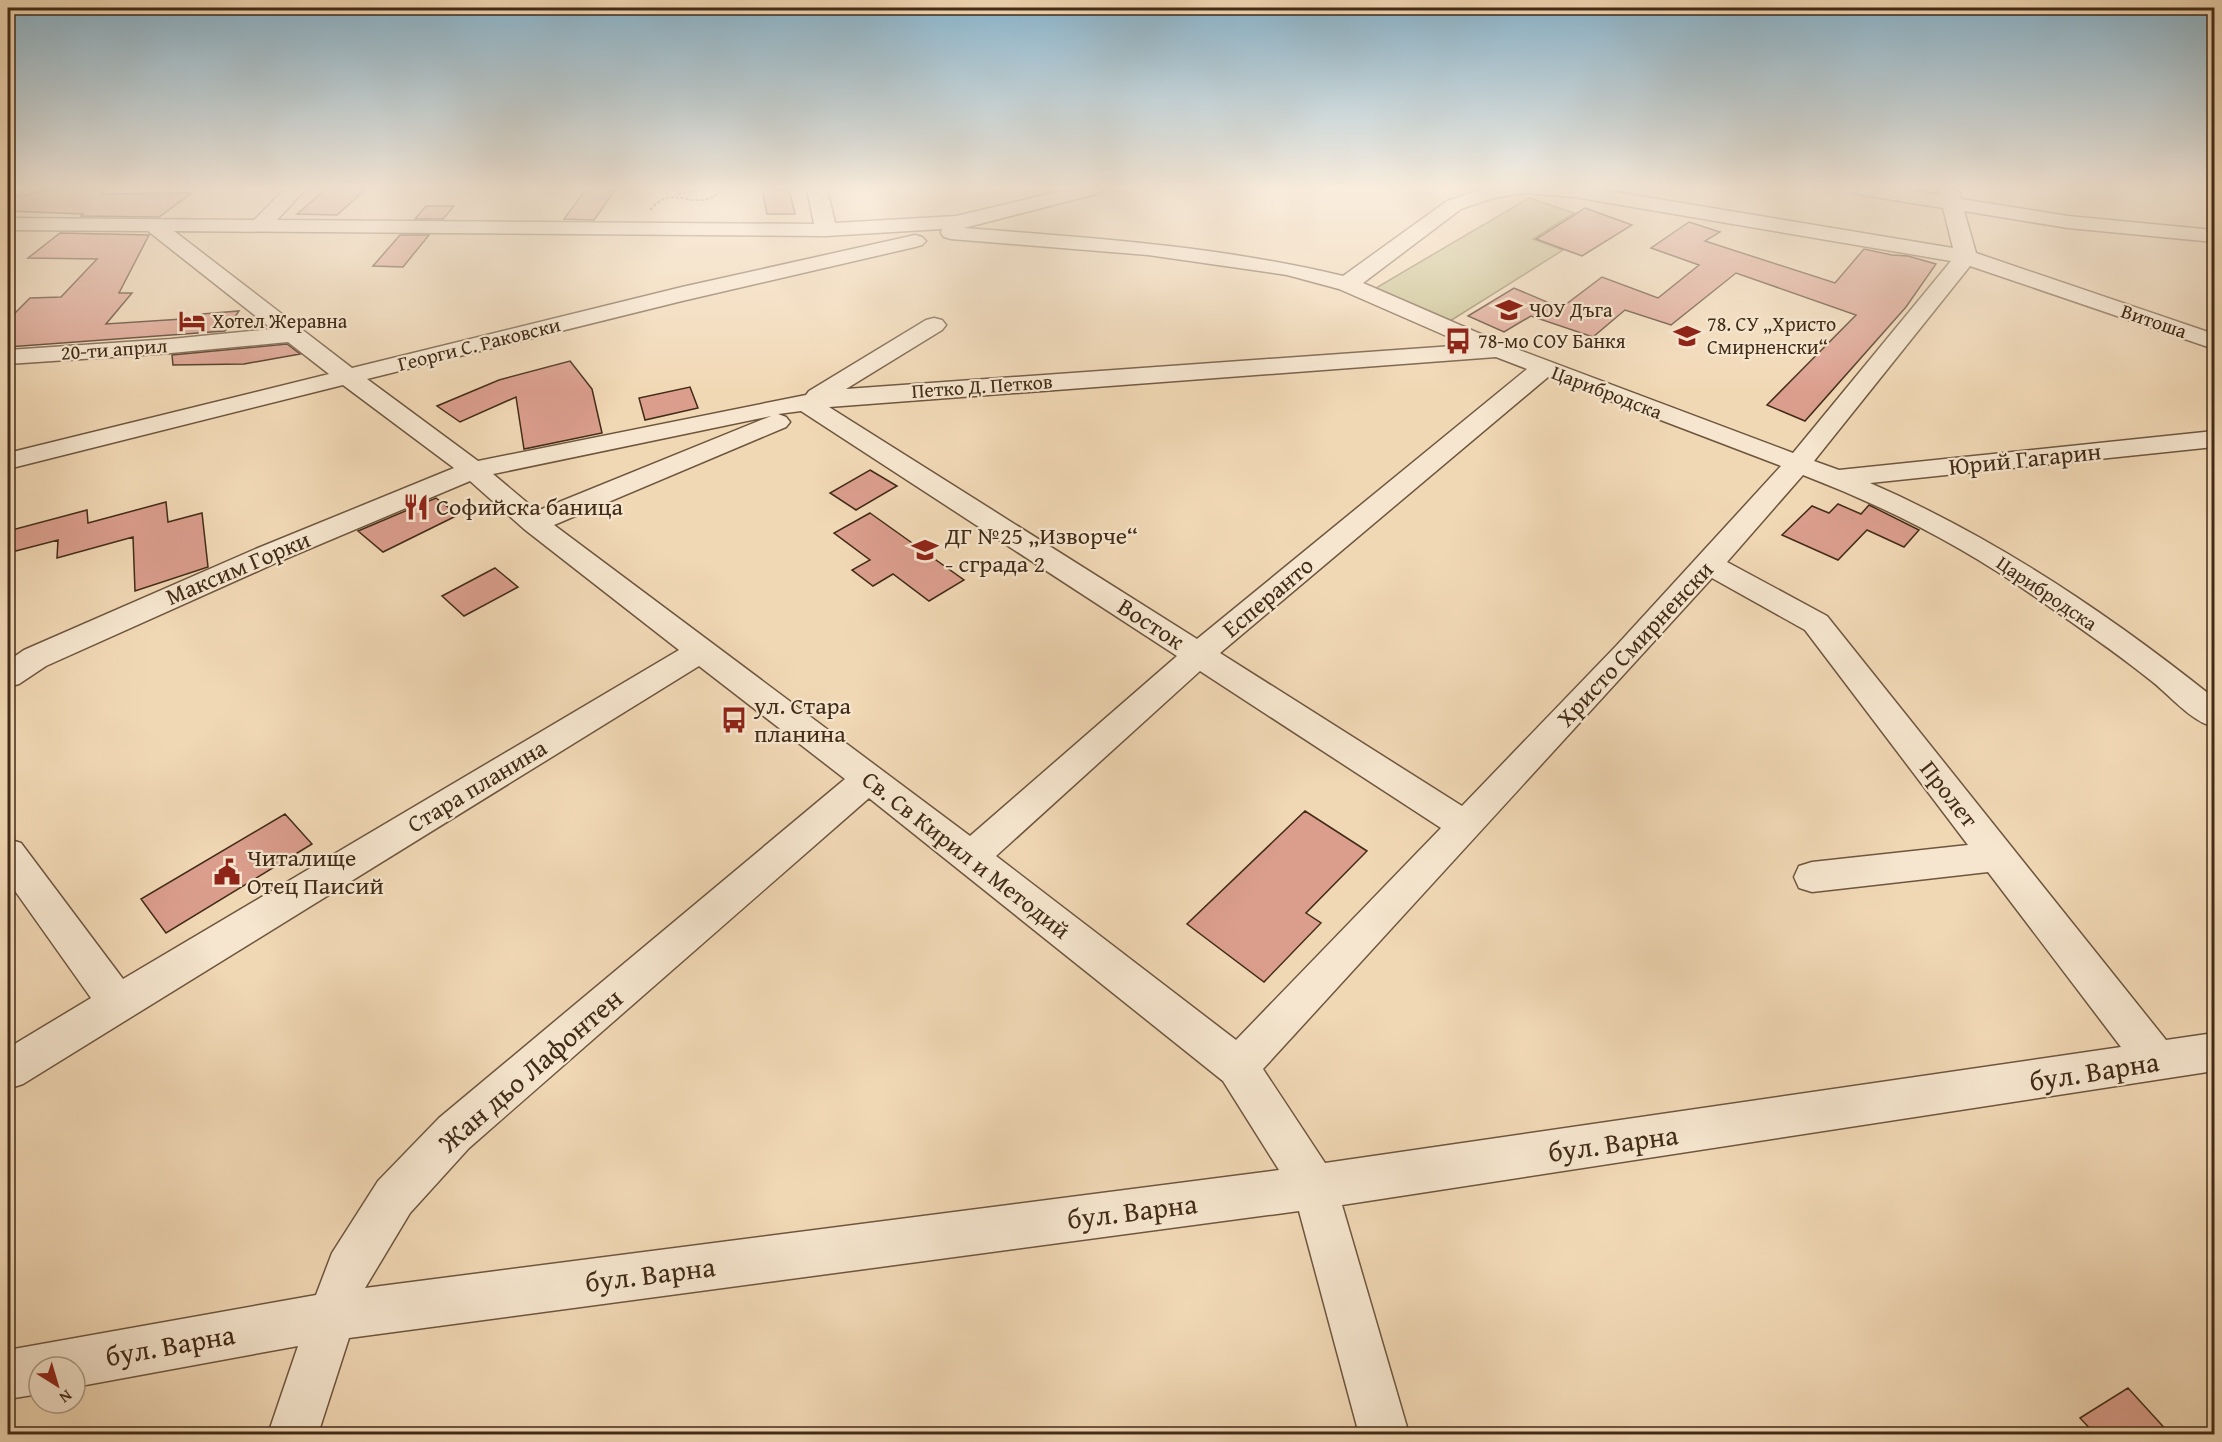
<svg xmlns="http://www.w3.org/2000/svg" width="2222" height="1442" viewBox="0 0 2222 1442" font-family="'Gentium Book Plus',serif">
<rect width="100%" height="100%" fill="#f1d8b5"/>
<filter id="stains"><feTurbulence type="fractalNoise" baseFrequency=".00333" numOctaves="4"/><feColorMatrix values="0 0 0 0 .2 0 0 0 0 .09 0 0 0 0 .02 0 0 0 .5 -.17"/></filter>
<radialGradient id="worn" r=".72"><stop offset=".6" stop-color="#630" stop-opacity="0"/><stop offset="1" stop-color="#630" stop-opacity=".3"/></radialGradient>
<!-- green -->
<path fill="#c2bc88" stroke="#827450" stroke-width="1.5" d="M1529 198 1574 213 1533 239 1563 250 1447 323 1369 292Z"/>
<!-- building -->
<path fill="#db9e8d" stroke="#422b17" stroke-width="1.5" d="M51 189H106L101 194 192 193 159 217 81 216 83 214 8 211V199Z
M326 189H366L337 215 297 214Z
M586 189H616L594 220 564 219Z
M762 189H789L795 214H767Z
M426 206H454L443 219H415Z
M1585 208 1632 225 1582 256 1536 239Z
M1689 222 1720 232 1705 241 1835 283 1864 249 1892 255 1908 256 1936 264 1906 307 1805 421 1767 405 1856 315 1736 273 1671 325 1625 310 1593 337 1531 316 1504 332 1468 316 1514 288 1561 308 1602 277 1658 298 1699 265 1651 248Z
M60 233 149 235 119 293H132L106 324 198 318 202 314 239 311 225 331 8 347V320L30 298 61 297 97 259 28 258Z
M400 235H429L403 267 373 266Z
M287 344 300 354 244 364 173 365 172 355Z
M570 361 592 389 602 433 524 449 516 397 460 422 437 406 499 380Z
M690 387 698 408 645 420 639 398Z
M870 470 897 486 856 510 830 493Z
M436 498 458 515 383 552 358 531Z
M166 502 168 522 202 513 208 567 135 591 133 537 57 558 58 540 8 553V531L87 510 88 523Z
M1838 504 1861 514 1869 505 1919 530 1904 547 1867 530 1838 560 1782 535 1812 506 1829 513Z
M870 513 964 580 929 601 893 574 873 586 852 570 870 560 834 533Z
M495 568 518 587 464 616 442 596Z
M1305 811 1367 851 1306 913 1321 923 1264 982 1187 924Z
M285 814 312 844 166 933 141 899Z
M2128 1388 2170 1434H2095L2080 1418Z"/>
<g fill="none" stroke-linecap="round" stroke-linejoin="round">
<!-- minor casing -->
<g stroke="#6e563e" stroke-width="3">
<path id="minor" d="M8 189H25L22 193 8 197Z
M285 189H306L277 220 814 224 807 189H827L835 223 956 216 1070 189H1103L1100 193 964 228C1091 238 1219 246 1343 276L1447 201 1483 189H1597L1953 248 1943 208 1862 195 1855 193 1852 189H1899L1940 195 1938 189H1958L1961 199 2068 216 2214 230V242L2068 228 1964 211 1976 253 2214 334V349L1970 266 1814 461 1839 470 2214 431V447L1870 483C1994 537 2108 613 2214 698V727C2190 721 2169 694 2149 679 2114 651 2077 626 2041 601 1968 549 1887 507 1803 475L1727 562 1827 616 2166 1040 2214 1033V1071L1342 1205 1409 1434H1359L1299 1211 349 1338 318 1434H268L298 1346 75 1387V1367H39V1394L8 1399V1350L316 1295 332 1253 378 1181 439 1118 845 779 699 666 23 1084 8 1089V1048L91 998 8 881V839L21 843 123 979 679 650 524 529 470 481 278 562 46 666 19 684 8 687V661L24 650 258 548 454 468 343 385 8 469V453L329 374 288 342 171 353 8 364V350L171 339 272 329 148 231 8 230V218L254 220ZM1524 193 1574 197 1951 261 1793 453 1506 345 1363 283 1461 209 1493 198ZM942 229 941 233 944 237 951 239 1148 255 1287 275 1339 289 1467 345 846 389 942 330 946 325 942 320 934 318 926 320 809 391 806 395 478 461 367 379 682 301 915 247 922 245 926 241 922 237 915 235 682 287 352 368 174 231 826 236ZM1496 357 1527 369 1197 639 829 407ZM1548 377 1781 466 1617 645 1462 806 1220 653ZM801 411 1177 656 970 836 554 525 786 427 790 422 786 417 778 414ZM771 416 537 511 493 474ZM1712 578 1805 630 1968 845 1812 862 1799 866 1794 877 1799 888 1812 892 1988 872 2121 1047 1325 1163 1263 1069ZM1200 671 1441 828 1236 1040 996 856ZM869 798 1223 1081 1279 1170 365 1288 410 1213 469 1148Z"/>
</g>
<!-- path -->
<path stroke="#422b17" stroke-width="2" stroke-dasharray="3 2" stroke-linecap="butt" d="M678 194 703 189
M650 210C671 187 679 202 703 200 711 199 719 193 725 189"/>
<!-- minor -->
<use href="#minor" fill="#f6e6cf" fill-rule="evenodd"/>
</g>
<!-- sky -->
<linearGradient id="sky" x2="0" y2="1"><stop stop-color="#89b6d0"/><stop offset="0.48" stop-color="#f9edde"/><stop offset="1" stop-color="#f9edde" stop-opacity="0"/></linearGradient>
<rect width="2222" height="391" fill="url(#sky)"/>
<!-- icons -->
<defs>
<g id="school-bare" transform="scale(2.07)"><path d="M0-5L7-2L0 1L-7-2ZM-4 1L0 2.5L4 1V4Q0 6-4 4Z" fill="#8f2418" stroke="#f6e6cf" stroke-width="2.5" paint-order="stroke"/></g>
<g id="hotel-bare" transform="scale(2.07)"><path d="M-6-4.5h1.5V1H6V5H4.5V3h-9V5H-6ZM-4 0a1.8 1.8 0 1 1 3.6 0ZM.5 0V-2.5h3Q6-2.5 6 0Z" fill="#8f2418" stroke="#f6e6cf" stroke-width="2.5" paint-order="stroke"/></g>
<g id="bus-bare" transform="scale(2.07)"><path d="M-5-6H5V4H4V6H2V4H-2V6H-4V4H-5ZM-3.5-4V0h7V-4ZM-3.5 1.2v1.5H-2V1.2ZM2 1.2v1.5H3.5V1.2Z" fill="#8f2418" stroke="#f6e6cf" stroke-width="2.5" paint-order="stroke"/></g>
<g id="restaurant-bare" transform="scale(2.07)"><path d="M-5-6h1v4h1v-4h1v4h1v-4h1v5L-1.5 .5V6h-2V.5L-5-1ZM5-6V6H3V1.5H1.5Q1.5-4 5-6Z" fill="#8f2418" stroke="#f6e6cf" stroke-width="2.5" paint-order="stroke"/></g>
<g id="civic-bare" transform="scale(2.07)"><path d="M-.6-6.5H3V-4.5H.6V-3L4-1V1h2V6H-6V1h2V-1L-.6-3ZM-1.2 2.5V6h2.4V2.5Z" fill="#8f2418" stroke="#f6e6cf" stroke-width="2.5" paint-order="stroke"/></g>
</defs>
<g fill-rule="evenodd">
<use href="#school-bare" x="1509" y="310"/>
<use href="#hotel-bare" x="192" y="321"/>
<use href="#school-bare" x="1687" y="336"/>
<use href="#bus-bare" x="1458" y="341"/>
<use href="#restaurant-bare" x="416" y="507"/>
<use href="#school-bare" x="925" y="550"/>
<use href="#bus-bare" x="734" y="720"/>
<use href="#civic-bare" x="227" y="872"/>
</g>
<g text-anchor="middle" stroke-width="4.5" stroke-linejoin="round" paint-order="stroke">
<!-- far-poi labels -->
<g font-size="20" fill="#422b17" stroke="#f6e6cf" text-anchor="start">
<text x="1529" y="317">ЧОУ Дъга</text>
<text x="212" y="328">Хотел Жеравна</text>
<text x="1707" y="331">78. СУ „Христо<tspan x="1707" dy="23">Смирненски“</tspan></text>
<text x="1478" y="348">78-мо СОУ Банкя</text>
</g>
<!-- far-street labels -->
<g font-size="20" fill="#422b17" stroke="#f6e6cf">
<text transform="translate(2154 321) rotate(19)" y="7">Витоша</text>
<text transform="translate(479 344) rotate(-14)" y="7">Георги С. Раковски</text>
<text transform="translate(114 349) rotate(-4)" y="7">20-ти април</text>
<text transform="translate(982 386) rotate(-4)" y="7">Петко Д. Петков</text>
<text transform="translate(1607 392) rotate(21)" y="7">Царибродска</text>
<text transform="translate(2047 593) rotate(34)" y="7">Царибродска</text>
</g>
<!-- street labels -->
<g font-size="24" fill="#422b17" stroke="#f6e6cf">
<text transform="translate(2025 459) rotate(-6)" y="8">Юрий Гагарин</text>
<text transform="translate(238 568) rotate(-23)" y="8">Максим Горки</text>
<text transform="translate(1268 597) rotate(-40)" y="8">Есперанто</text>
<text transform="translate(1151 624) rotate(33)" y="8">Восток</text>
<text transform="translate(1635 644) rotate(-47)" y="8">Христо Смирненски</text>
<text transform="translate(477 786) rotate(-31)" y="8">Стара планина</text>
<text transform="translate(1949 794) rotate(52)" y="8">Пролет</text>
<text transform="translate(966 855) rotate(38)" y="8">Св. Св Кирил и Методий</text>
</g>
<!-- poi labels -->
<g font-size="24" fill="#422b17" stroke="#f6e6cf" text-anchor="start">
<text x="436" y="515">Софийска баница</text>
<text x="945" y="544">ДГ №25 „Изворче“<tspan x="945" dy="28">- сграда 2</tspan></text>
<text x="754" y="714">ул. Стара<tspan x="754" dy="28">планина</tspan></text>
<text x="247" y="866">Читалище<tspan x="247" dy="28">Отец Паисий</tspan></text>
</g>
<!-- near-street labels -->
<g font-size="28" fill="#422b17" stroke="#f6e6cf">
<text transform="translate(530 1070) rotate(-41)" y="10">Жан дьо Лафонтен</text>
<text transform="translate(2094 1071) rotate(-9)" y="10">бул. Варна</text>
<text transform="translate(1613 1143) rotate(-8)" y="10">бул. Варна</text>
<text transform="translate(1132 1211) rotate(-7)" y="10">бул. Варна</text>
<text transform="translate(650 1274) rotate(-7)" y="10">бул. Варна</text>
<text transform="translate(170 1345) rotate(-10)" y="10">бул. Варна</text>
</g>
</g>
<!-- margin -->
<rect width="2222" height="1442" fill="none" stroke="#f1d8b5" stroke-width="30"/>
<rect x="9" y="9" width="2204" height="1424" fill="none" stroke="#422b17" stroke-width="3"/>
<rect x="15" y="15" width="2192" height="1412" fill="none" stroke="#422b17" stroke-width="1.5"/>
<!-- north arrow -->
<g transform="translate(57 1385) rotate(143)"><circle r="28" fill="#f6e6cf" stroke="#ae9b85" stroke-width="1.5"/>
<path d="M0-4.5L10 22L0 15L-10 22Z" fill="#8f2418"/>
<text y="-9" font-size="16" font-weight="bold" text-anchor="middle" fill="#422b17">N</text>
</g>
<rect width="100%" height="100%" filter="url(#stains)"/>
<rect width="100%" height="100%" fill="url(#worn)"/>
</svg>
